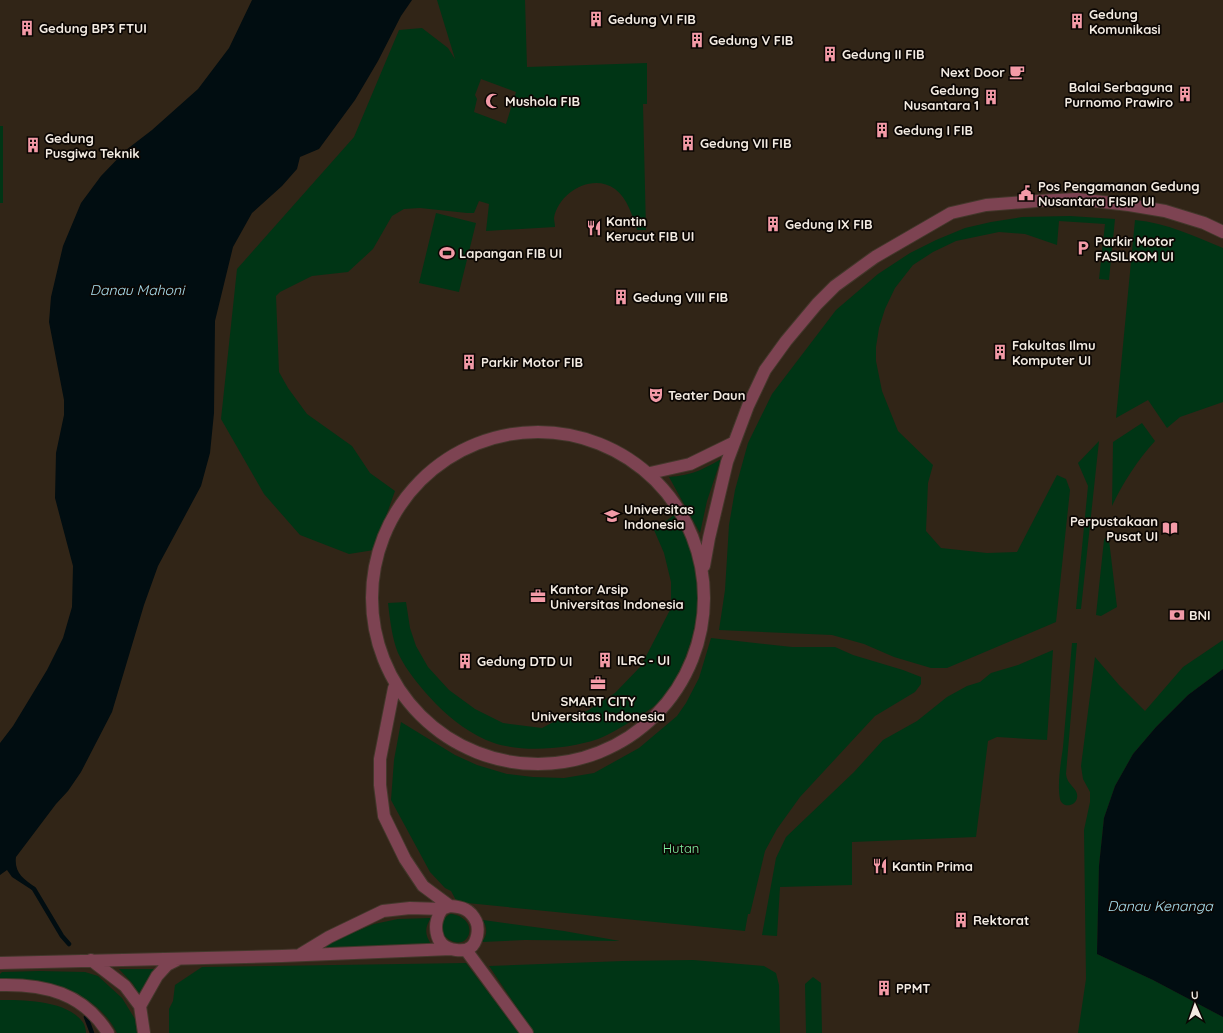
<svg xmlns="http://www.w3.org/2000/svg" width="1223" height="1033" viewBox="0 0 1223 1033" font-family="Quicksand,sans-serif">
<rect width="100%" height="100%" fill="#261a0d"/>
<!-- education -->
<path fill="#312517" d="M0 0H1223V1033H0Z"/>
<!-- green -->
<path fill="#003515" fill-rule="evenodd" d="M437 0H525L527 67 647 63V104H643L646 230H637C632 215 628 199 615 189 592 173 559 192 554 218 554 220 555 224 555 227L486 231 489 204 479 201 474 213H467L420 208 404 209 392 216 373 249 348 272 312 276 280 292 276 296 279 372 288 388 307 414 352 446 370 473 395 491 374 550 349 554 300 535 264 494 221 419 237 269 354 137 399 30 422 28 448 48 455 59ZM481 79 516 92 506 124 474 112 477 99 475 95Z
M0 126H3V203H0Z
M436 213 476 223 459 292 419 283Z
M1070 216 1115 219 1109 280 1099 279 1105 224 1059 221 1057 245 1025 234 999 232 956 241 933 252 913 265 895 288 885 309 879 328 876 347V361L882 391 898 431 933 465 928 483 926 531 941 548 987 553 1017 552 1057 475 1066 479 1070 490 1056 622 947 668H931L894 657 864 644 832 635 719 630 725 590 729 525 735 490 748 443 772 394 836 310 878 274 910 253 936 240 965 228 991 222 1022 217Z
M1135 220C1167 223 1194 236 1223 248V402L1180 417 1167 428 1148 400 1116 418Z
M1142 423 1155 441C1137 461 1124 481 1112 506L1113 442Z
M1099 441 1081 609H1076L1088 486 1078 463Z
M721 459 707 501 700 533 669 477C692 475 700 471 721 459Z
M674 515C683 532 692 549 696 568 703 605 693 644 677 676 674 682 671 688 668 692 659 704 648 711 635 719 623 726 611 734 598 739 568 749 524 753 494 743 471 735 452 720 436 704 422 689 407 672 398 653 392 638 390 620 388 603L406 602 410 628 416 646 428 667 449 690 475 709 503 723 542 728 561 718 587 711 615 693 641 666 671 608V582L664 553 654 530Z
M1105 538 1109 540 1117 607 1101 616 1096 615 1104 540Z
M711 638 792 647H835L853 655 903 670 921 677V684L915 692 875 716 800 797 777 829 765 851 750 914H748L745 931 457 902 451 891 445 888 430 872 391 800 394 760 401 722 455 755 477 765 507 774 533 777 564 778 594 773 639 748 677 716 686 703 699 678Z
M1223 640V669L1188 695 1156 727 1133 754 1115 786 1104 818 1099 866 1097 954 1153 980 1223 1017V1033H1078L1086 979 1084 830 1090 802V792L1083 779 1081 766 1095 657 1119 685 1145 711 1183 667Z
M1072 643H1077L1066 774C1067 786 1079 788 1077 798 1075 807 1062 808 1060 799 1057 784 1061 762 1063 747 1066 712 1069 678 1072 643Z
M1053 650 1047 740 997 737 988 741 976 837 852 842V885L780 887 777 936 762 935 776 858 786 837 854 772 883 740 917 721 947 697 967 686 980 682 991 673 1018 665Z
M450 914C460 914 472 922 469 934 462 956 424 930 450 914Z
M431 918C424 928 425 936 432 945L316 948 374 924 398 919Z
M483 920 564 931 620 941 525 940 482 942C488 934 487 928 483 920Z
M693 960 764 966 776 973 779 985 780 1033H534L489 966 623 961Z
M466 963 519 1033H169V1009L173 1001 175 985 202 967Z
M119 969H154L139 994 133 984Z
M39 971 85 972 98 976 122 998 135 1019 137 1033H117C103 1004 68 984 36 981 25 979 14 980 2 980L0 978V974L2 972Z
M813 977 821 983 822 1033H806L805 984Z
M0 1000C24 1000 69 1000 84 1024 85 1027 86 1030 86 1033H0Z"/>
<!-- water -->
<path fill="#010d11" d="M252 0H412L401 16 378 61 355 100 319 149 300 157 297 169 282 186 252 213 233 247 215 321 214 413 210 453 201 486 158 566 144 605 112 712 81 772 68 791 56 804 16 857C14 872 23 879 35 887L32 890 12 877 7 870 0 875V743L13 726 47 670 63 638 72 607 73 566 55 498 56 453 64 415V400L49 322 51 297 63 246 81 203 101 176 126 150 152 130 198 89 229 48Z
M1223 669V1017L1153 980 1097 954 1099 866 1104 818 1115 786 1133 754 1156 727 1188 695Z"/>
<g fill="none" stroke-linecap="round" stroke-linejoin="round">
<!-- stream -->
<path stroke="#010d11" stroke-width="4.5" d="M34 889 62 936 69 944
M86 1017 92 1033"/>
<!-- minor casing -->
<g stroke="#43372b" stroke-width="14">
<path id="minor" d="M372 598a166 166 0 1 1 332 0a166 166 0 1 1-332 0Z
M650 473 690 464 733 443
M704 566 709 538 727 462 748 406 765 370 786 341 817 304 835 286 875 257 951 213 986 205 1037 201 1077 199 1129 205 1165 211 1204 223 1223 232
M394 688 380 759V785L384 816 405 859 423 886 450 906
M450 906C462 907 470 909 476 921 478 925 478 931 477 936 476 940 474 945 471 947 464 953 448 950 442 944 436 938 435 927 437 920 438 916 440 912 442 909Z
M466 950 527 1033
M301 954 329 937 383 911 410 908 442 909
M91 960 125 986 140 1006 144 1033
M0 963 282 956 451 949
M0 985C45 984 83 993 108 1033
M140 1006 157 976 167 965 179 959"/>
</g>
<!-- minor -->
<use href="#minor" stroke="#7d4352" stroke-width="12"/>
</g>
<!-- icons -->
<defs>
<g id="building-bare" transform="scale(1.2)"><path d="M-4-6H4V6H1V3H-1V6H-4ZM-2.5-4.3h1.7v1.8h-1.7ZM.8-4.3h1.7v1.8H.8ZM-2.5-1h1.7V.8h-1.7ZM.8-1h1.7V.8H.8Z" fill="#f39aa7" stroke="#0b0603" stroke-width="2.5" paint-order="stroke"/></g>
<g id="cafe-bare" transform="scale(1.2)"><path d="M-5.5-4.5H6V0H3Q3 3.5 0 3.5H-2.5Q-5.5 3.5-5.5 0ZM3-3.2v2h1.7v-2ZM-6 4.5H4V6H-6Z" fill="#f39aa7" stroke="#0b0603" stroke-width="2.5" paint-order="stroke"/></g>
<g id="mosque-bare" transform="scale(1.2)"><path d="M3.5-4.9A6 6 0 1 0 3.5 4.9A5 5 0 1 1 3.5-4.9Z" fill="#f39aa7" stroke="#0b0603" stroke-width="2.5" paint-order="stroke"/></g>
<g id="civic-bare" transform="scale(1.2)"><path d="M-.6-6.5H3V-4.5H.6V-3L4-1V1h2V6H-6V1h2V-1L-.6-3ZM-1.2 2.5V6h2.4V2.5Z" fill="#f39aa7" stroke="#0b0603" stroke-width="2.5" paint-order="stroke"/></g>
<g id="restaurant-bare" transform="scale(1.2)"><path d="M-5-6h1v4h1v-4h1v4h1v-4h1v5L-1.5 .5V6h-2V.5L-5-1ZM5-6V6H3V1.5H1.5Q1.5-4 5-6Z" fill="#f39aa7" stroke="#0b0603" stroke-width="2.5" paint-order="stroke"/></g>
<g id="parking-bare" transform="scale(1.2)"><path d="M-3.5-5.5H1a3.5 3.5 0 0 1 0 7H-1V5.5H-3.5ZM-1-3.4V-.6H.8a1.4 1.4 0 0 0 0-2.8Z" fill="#f39aa7" stroke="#0b0603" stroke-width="2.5" paint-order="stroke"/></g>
<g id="stadium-bare" transform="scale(1.2)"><path d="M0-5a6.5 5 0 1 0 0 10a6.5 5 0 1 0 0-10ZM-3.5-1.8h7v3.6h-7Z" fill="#f39aa7" stroke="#0b0603" stroke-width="2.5" paint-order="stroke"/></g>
<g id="theatre-bare" transform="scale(1.2)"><path d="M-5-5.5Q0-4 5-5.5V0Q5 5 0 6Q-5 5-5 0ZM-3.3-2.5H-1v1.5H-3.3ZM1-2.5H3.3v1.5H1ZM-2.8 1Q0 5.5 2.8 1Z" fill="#f39aa7" stroke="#0b0603" stroke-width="2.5" paint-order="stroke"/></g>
<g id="university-bare" transform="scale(1.2)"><path d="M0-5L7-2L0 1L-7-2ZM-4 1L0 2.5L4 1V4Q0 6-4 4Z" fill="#f39aa7" stroke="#0b0603" stroke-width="2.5" paint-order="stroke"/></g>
<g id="library-bare" transform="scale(1.2)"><path d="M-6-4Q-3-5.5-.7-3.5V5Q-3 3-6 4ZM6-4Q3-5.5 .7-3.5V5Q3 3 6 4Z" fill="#f39aa7" stroke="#0b0603" stroke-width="2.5" paint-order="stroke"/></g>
<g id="office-bare" transform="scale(1.2)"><path d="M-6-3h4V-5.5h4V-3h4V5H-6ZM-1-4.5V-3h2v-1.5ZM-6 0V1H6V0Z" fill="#f39aa7" stroke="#0b0603" stroke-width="2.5" paint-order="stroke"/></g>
<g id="bank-bare" transform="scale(1.2)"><path d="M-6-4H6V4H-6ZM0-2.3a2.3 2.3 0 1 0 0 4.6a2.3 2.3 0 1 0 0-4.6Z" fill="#f39aa7" stroke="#0b0603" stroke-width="2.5" paint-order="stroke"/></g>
</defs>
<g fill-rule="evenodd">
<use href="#building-bare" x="596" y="19"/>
<use href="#building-bare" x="1077" y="21"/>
<use href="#building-bare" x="27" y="28"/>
<use href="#building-bare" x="697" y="40"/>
<use href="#building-bare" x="830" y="54"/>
<use href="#cafe-bare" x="1017" y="72"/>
<use href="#building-bare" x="1185" y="94"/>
<use href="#building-bare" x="991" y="97"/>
<use href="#mosque-bare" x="493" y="101"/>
<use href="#building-bare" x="882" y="130"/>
<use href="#building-bare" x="688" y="143"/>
<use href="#building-bare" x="33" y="145"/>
<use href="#civic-bare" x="1026" y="193"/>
<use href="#building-bare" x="773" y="224"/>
<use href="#restaurant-bare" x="594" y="228"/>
<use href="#parking-bare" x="1083" y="248"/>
<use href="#stadium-bare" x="447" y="253"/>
<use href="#building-bare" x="621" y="297"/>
<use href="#building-bare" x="1000" y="352"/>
<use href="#building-bare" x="469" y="362"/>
<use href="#theatre-bare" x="656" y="395"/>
<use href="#university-bare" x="612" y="516"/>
<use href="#library-bare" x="1170" y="528"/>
<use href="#office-bare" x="538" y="596"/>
<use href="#bank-bare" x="1177" y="615"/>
<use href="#building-bare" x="605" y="660"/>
<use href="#building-bare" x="465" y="661"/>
<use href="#office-bare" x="598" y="683"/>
<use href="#restaurant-bare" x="880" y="866"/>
<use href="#building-bare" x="961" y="920"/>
<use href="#building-bare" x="884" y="988"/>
</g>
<g text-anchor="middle" stroke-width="3.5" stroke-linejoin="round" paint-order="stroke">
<!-- poi labels -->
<g font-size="13" font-weight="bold" fill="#f3ebe2" stroke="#0b0603" text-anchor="start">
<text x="1089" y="19">Gedung<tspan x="1089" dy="15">Komunikasi</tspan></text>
<text x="608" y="24">Gedung VI FIB</text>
<text x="39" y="33">Gedung BP3 FTUI</text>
<text x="709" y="45">Gedung V FIB</text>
<text x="842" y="59">Gedung II FIB</text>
<text x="1005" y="77" text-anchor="end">Next Door</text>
<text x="1173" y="92" text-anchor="end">Balai Serbaguna<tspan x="1173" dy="15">Purnomo Prawiro</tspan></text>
<text x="979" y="95" text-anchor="end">Gedung<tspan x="979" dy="15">Nusantara 1</tspan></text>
<text x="505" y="106">Mushola FIB</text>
<text x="894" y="135">Gedung I FIB</text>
<text x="45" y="143">Gedung<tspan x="45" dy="15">Pusgiwa Teknik</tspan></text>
<text x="700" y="148">Gedung VII FIB</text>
<text x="1038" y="191">Pos Pengamanan Gedung<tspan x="1038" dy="15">Nusantara FISIP UI</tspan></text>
<text x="606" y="226">Kantin<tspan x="606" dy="15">Kerucut FIB UI</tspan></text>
<text x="785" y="229">Gedung IX FIB</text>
<text x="1095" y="246">Parkir Motor<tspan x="1095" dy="15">FASILKOM UI</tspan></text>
<text x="459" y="258">Lapangan FIB UI</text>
<text x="633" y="302">Gedung VIII FIB</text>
<text x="1012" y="350">Fakultas Ilmu<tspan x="1012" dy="15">Komputer UI</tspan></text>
<text x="481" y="367">Parkir Motor FIB</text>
<text x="668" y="400">Teater Daun</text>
<text x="624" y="514">Universitas<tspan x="624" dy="15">Indonesia</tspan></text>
<text x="1158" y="526" text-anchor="end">Perpustakaan<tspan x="1158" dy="15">Pusat UI</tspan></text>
<text x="550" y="594">Kantor Arsip<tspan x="550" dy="15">Universitas Indonesia</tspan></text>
<text x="1189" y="620">BNI</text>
<text x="617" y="665">ILRC - UI</text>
<text x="477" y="666">Gedung DTD UI</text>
<text x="598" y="706" text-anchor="middle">SMART CITY<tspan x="598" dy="15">Universitas Indonesia</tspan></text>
<text x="892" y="871">Kantin Prima</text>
<text x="973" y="925">Rektorat</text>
<text x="896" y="993">PPMT</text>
</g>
<!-- park labels -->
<g font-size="13" fill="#80f0a1" stroke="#0b0603">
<text x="681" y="853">Hutan</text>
</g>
<!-- water labels -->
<g font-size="14" font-style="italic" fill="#abe2f2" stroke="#0b0603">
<text x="137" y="295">Danau Mahoni</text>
<text x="1160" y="911">Danau Kenanga</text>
</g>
</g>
<!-- north arrow -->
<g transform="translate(1195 1005) rotate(358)" stroke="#0b0603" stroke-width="3" paint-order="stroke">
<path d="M0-3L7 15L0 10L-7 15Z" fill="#f3ebe2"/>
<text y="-6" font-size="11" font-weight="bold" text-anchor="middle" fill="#f3ebe2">U</text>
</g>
</svg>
